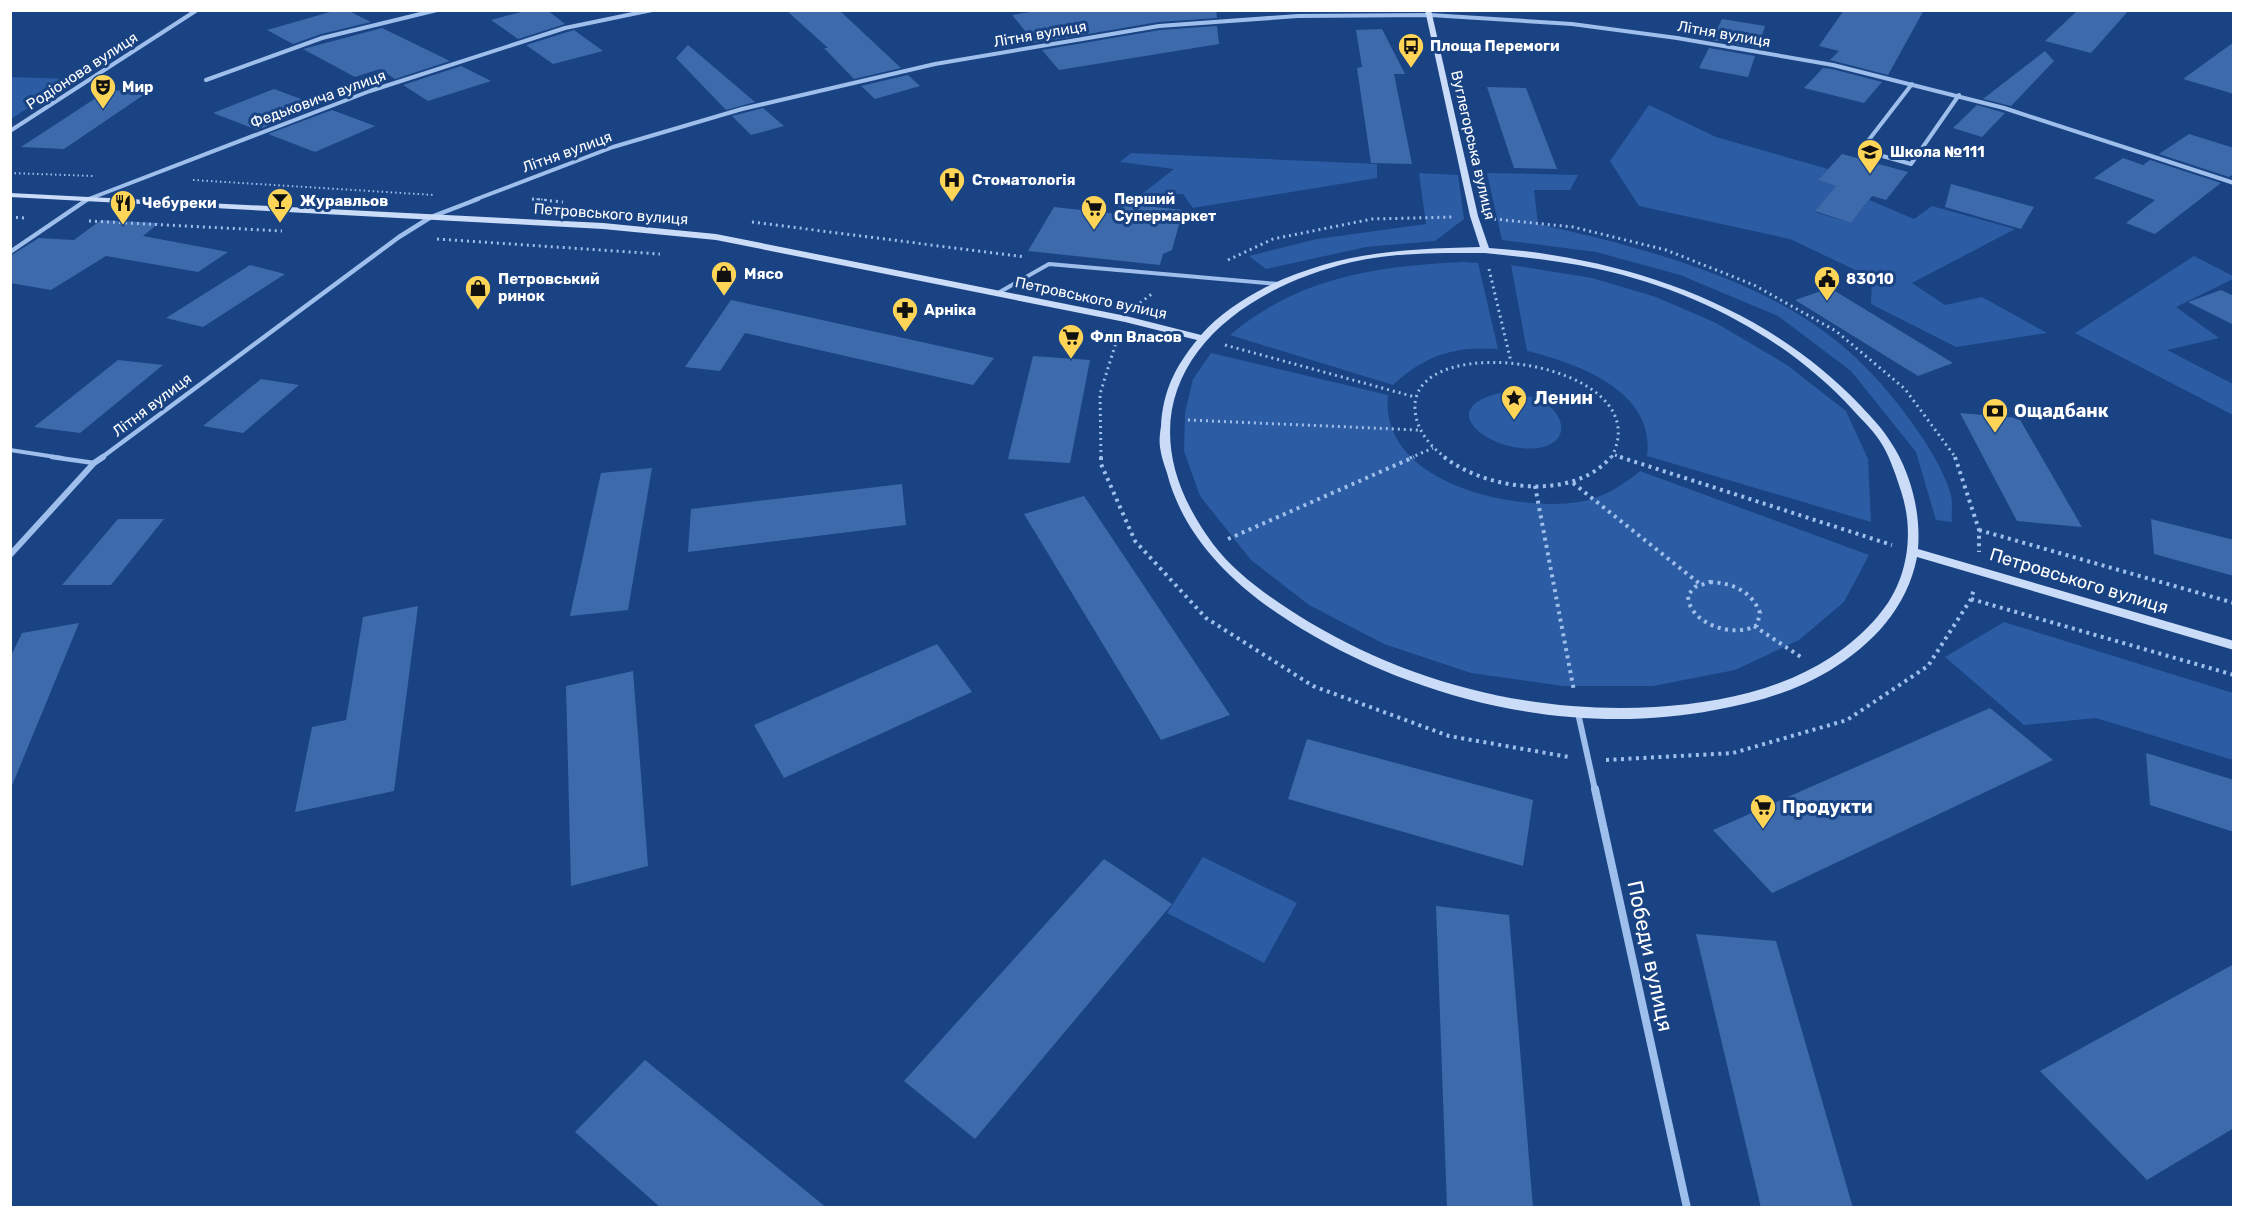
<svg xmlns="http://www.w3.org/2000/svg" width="2244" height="1218" viewBox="0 0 2244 1218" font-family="Rubik,sans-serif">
<rect width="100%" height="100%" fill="#194383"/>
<!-- green -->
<path fill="#2c5ca3" d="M11 77 73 79 11 119Z
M1649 105 1716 137 1828 169 1818 180 1836 186 1815 212 1851 223 1869 200 1914 219 1932 206 2015 229 1912 283 1945 305 1982 297 2047 333 1956 347 1871 304 1872 278 1790 239 1639 206 1610 161Z
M1131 153 1377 164V178L1193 208 1183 194H1142L1174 169 1120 162Z
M1419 173 1458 175 1464 219 1435 241 1366 247 1266 269 1249 256 1317 239 1426 224Z
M1487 173 1578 175 1570 190H1534L1538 224C1625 243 1732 271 1806 319 1847 345 1882 381 1910 420 1926 442 1943 468 1951 495 1953 503 1951 514 1952 522L1936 520 1916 452 1851 371 1778 316 1680 275 1596 252 1502 240Z
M2194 256 2233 276V279L2176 307 2219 338 2167 350 2233 384V415L2075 333Z
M1463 262 1478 263 1498 349C1455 346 1425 355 1393 385L1230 335C1299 277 1376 266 1463 262Z
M1511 265 1592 278 1656 297 1716 323 1787 365 1846 411 1868 459 1871 522 1647 456C1656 391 1577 363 1527 351Z
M1211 353 1388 395C1379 483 1513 512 1579 502 1603 498 1622 486 1640 471L1869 555 1844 602 1799 640 1735 670 1653 686H1563L1471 673 1384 644 1309 605 1251 560 1200 496 1184 451 1185 413 1193 379Z
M1500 393C1515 394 1531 395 1545 403 1564 415 1570 440 1543 447 1498 458 1428 410 1500 393Z
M2004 622 2233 693V760L2096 718 2024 725 1945 657Z
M1203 857 1297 903 1264 963 1167 913Z"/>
<!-- building -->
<path fill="#3d6aab" d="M337 10H347L371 22 321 34 293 44 267 30Z
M528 10H547L565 24 518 39 491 20Z
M786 10H839L901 68 854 79 824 48H828Z
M1041 10H1216L1217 18 1158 22 1035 43 1012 15Z
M1844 10H1924L1888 75 1830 60 1839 51 1819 46Z
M2078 10H2129L2091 53 2045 41Z
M1722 19 1765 26 1758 48 1712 40Z
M1217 26 1219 44 1059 70 1042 50 1160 30Z
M382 28 450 61 395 79 380 69 355 77 303 49Z
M1382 29 1405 74H1394L1412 164 1371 163 1357 68 1362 67 1356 30Z
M574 30 603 51 553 64 526 45Z
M2234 42V94L2183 79Z
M688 45 755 102 726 110 676 58Z
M1709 48 1755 56 1748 77 1699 68Z
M2045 51 2054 61 2011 106 1983 99Z
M461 66 491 81 428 101 403 85Z
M1823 68 1832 69 1882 82 1864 103 1804 88Z
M908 75 920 86 875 99 861 86Z
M1487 87 1526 88 1557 169 1514 168Z
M274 89 320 106 257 130 213 113Z
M108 90 148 92 64 149 21 147Z
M1977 105 2005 113 1982 137 1953 128Z
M763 108 784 126 751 135 732 116Z
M332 110 375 126 315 152 268 134Z
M2189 134 2234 148V174L2229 177 2159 154Z
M1842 154 1908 172 1886 200 1872 196 1851 223 1815 211 1836 186 1818 180Z
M2123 158 2143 165 2150 160 2221 183 2155 234 2126 223 2155 200 2094 178Z
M1951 184 2034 207 2021 229 1945 207Z
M1118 203 1183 210 1172 250 1163 254 1160 265 1028 251 1054 207 1117 214Z
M101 220 159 223 143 236 228 252 198 272 106 256 51 290 10 283V256L39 238 74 240Z
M250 265 285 274 203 327 166 318Z
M1830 288 1953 363 1918 376 1795 300Z
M2221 290 2234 296V325L2188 302Z
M731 300 994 358 973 385 745 333 720 371 685 367Z
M1033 356 1090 360 1070 463 1008 459Z
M118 360 163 365 80 433 34 427Z
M261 379 299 385 243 433 203 426Z
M1960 413 2019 418 2082 527 2017 521Z
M652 468 628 610 570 616 601 473Z
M902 484 906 525 688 552 691 509Z
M1084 496 1230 715 1161 740 1024 514Z
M118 519H164L111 585H62Z
M2151 519 2234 540V576L2154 554Z
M418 606 394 791 295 812 312 727 346 720 363 617Z
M79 623 11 788 10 787V658L22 633Z
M937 644 972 692 784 778 754 725Z
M633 671 648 866 571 886 566 686Z
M1990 708 2053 760 1772 893 1713 830Z
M1307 739 1533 800 1523 866 1288 799Z
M2146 753 2234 780V832L2150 805Z
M1104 859 1172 904 975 1139 904 1081Z
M1436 906 1509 915 1533 1208H1447Z
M1696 934 1776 941 1853 1208H1761Z
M2234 964V1128L2147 1180 2040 1071Z
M645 1060 827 1208H661L575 1132Z"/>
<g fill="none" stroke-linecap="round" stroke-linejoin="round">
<!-- path-far2 -->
<path stroke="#9ebeec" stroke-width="2" stroke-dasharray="1.5 3" stroke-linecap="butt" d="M10 173 93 176
M193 180 434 195
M532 199 547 200"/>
<!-- path-far1 -->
<path stroke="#9ebeec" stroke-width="3" stroke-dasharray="2 4" stroke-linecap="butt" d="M532 199 563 202
M10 217 25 218
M1494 219 1573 227 1666 250 1754 285 1836 331 1905 389 1956 458
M89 221 282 231
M752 222 1025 257
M437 239 660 254
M1228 260 1273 239 1372 219 1454 217
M1489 269 1511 362
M1140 303 1153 293
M1225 345 1415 397
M1188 420 1418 430
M1615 455 1624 458
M1101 458 1100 394 1118 336
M1410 458 1433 448
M1446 458C1430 446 1416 430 1415 409 1410 326 1664 361 1611 458"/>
<!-- path -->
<path stroke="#9ebeec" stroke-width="4" stroke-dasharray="3 4.5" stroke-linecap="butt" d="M1101 457V464L1135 541 1206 618 1313 686 1449 736 1569 757
M1444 457C1487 490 1572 502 1611 457
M1620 457 1892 545
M1955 457 1979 530V552
M1573 483 1700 584
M1535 486 1574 691
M1979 530 2234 603
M1228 539 1414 457
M1710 582C1732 583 1752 591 1760 613L1757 625C1735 639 1688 624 1688 595L1695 587Z
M1971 599 2234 675
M1754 626 1801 657
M1606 760 1733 753 1847 720 1928 666 1971 599 1974 589"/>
<!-- lane-far1 -->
<path stroke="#9ebeec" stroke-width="4" d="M998 293 1049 264 1278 284
M10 450 62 458"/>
<!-- lane -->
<path stroke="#9ebeec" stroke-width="4.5" d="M52 457 94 463"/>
<!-- street-far3 -->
<path stroke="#9ebeec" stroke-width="4" d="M206 80 322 38 437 10
M1912 84 1861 150 1911 164 1959 95
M10 131 197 10
M86 200 370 91 565 28 652 10
M474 200 613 147 742 109 935 64 1159 26 1298 16 1430 15 1572 24 1677 38 1833 65 2004 108 2234 183"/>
<!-- street-far2 -->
<path stroke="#9ebeec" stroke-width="4.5" d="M10 252 88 199
M101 458 399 237 431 217 478 199"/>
<!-- street-far1 -->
<path stroke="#9ebeec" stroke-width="6" d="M10 555 94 463 103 457
M1578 713 1595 790"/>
<!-- street -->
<path stroke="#9ebeec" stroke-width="8" d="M1595 789 1687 1208"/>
<!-- secondary -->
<path fill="#cadcf8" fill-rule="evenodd" d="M1425 10H1431L1478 216 1489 248C1510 250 1531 251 1552 255 1667 273 1780 320 1861 406 1871 417 1882 428 1890 441 1911 472 1921 513 1918 549L2234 641V650L1917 557C1907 608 1873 644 1829 671 1794 692 1754 703 1715 710 1574 737 1423 702 1302 629 1242 593 1185 543 1167 473 1164 464 1161 456 1160 447 1159 440 1160 433 1161 426 1163 391 1175 367 1197 340L1125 322 716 240 603 229 10 197V193L603 223 716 234 1126 316 1201 335C1218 315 1243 299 1266 287 1338 252 1402 249 1480 247L1470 216ZM1485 253C1523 257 1561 261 1598 269 1694 290 1786 337 1853 410 1863 421 1876 433 1883 446 1891 460 1896 476 1901 491 1915 533 1908 582 1878 616 1823 681 1737 702 1655 707 1533 714 1413 684 1309 622 1275 601 1237 576 1213 544 1109 404 1209 296 1352 262 1395 252 1441 253 1485 253Z"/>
</g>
<!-- icons -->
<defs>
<g id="bus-pin" transform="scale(1.35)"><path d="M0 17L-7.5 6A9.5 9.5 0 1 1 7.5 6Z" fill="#ffd558" stroke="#194383"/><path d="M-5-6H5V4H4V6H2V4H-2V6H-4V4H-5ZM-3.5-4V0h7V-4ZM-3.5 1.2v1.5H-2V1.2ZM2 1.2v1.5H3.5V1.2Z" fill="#111"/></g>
<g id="theatre-pin" transform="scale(1.35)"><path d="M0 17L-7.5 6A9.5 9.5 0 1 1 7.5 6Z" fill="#ffd558" stroke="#194383"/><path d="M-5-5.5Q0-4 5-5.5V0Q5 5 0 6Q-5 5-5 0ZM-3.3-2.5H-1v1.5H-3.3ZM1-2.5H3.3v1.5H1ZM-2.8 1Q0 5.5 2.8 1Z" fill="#111"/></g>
<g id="school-pin" transform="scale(1.35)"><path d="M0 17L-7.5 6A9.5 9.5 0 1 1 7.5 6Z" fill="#ffd558" stroke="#194383"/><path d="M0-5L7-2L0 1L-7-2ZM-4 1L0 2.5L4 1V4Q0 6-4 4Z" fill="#111"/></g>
<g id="hospital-pin" transform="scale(1.35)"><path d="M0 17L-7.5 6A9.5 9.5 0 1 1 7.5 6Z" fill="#ffd558" stroke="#194383"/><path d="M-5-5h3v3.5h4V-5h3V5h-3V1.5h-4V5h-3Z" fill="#111"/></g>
<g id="bar-pin" transform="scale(1.35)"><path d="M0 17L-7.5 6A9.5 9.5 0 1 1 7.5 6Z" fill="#ffd558" stroke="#194383"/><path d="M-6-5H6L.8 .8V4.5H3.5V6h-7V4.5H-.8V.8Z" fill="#111"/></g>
<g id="restaurant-pin" transform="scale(1.35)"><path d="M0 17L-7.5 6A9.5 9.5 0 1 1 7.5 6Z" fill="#ffd558" stroke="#194383"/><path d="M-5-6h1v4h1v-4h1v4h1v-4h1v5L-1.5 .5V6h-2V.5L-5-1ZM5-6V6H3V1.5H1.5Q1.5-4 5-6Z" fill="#111"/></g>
<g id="supermarket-pin" transform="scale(1.35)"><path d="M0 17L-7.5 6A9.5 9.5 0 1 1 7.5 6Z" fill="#ffd558" stroke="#194383"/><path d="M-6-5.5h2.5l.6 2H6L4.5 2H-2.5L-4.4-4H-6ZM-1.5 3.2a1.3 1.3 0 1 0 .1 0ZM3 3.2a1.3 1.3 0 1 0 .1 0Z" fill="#111"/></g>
<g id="shop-pin" transform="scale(1.35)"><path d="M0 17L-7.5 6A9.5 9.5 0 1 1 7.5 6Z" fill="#ffd558" stroke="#194383"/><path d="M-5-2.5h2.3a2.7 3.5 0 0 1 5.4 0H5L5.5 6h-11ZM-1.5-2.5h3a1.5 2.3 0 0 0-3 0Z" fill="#111"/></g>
<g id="civic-pin" transform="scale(1.35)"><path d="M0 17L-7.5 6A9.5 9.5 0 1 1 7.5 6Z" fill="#ffd558" stroke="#194383"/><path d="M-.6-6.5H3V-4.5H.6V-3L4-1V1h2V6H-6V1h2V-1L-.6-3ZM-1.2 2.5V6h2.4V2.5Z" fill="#111"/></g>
<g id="pharmacy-pin" transform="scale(1.35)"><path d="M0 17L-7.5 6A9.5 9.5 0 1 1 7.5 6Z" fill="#ffd558" stroke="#194383"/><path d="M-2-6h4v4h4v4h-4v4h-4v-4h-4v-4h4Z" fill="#111"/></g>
<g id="sight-pin" transform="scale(1.35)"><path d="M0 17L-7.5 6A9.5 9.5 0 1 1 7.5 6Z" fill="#ffd558" stroke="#194383"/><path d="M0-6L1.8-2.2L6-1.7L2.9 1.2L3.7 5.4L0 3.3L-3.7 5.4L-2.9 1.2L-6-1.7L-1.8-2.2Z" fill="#111"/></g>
<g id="bank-pin" transform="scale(1.35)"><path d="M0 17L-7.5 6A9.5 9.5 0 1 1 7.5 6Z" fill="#ffd558" stroke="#194383"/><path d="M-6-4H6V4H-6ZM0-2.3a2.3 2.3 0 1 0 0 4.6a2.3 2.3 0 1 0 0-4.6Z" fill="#111"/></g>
</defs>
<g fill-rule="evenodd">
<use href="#bus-pin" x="1411" y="46"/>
<use href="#theatre-pin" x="103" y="87"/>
<use href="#school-pin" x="1870" y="152"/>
<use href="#hospital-pin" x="952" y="180"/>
<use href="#bar-pin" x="280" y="201"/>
<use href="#restaurant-pin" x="123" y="203"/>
<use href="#supermarket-pin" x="1094" y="208"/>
<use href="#shop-pin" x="724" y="274"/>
<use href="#civic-pin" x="1827" y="279"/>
<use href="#shop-pin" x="478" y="288"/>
<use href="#pharmacy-pin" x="905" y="310"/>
<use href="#supermarket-pin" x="1071" y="337"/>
<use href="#sight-pin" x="1514" y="398"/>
<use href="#bank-pin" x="1995" y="411"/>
<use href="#supermarket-pin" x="1763" y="807"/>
</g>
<g text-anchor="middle" stroke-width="6" stroke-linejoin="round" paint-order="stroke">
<!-- far-street labels -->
<g font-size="15" fill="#fff" stroke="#194383">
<text transform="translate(1040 34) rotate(-10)" y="5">Літня вулиця</text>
<text transform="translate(1724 34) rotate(10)" y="5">Літня вулиця</text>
<text transform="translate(82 71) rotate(-33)" y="5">Родіонова вулиця</text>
<text transform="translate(318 99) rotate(-20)" y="5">Федьковича вулиця</text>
<text transform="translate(1473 145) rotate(77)" y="5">Вуглегорська вулиця</text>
<text transform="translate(567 152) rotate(-20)" y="5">Літня вулиця</text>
<text transform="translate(611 214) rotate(4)" y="5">Петровського вулиця</text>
<text transform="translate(1091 298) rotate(12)" y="5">Петровського вулиця</text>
<text transform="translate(152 405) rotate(-37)" y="5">Літня вулиця</text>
</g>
<!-- far-poi labels -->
<g font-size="15" font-weight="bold" fill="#fff" stroke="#194383" text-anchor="start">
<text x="1430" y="51">Площа Перемоги</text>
<text x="122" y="92">Мир</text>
<text x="1890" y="157">Школа №111</text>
<text x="972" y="185">Стоматологія</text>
<text x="1114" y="204">Перший<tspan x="1114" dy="17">Супермаркет</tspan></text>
<text x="300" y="206">Журавльов</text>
<text x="142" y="208">Чебуреки</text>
<text x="744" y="279">Мясо</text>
<text x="498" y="284">Петровський<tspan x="498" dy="17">ринок</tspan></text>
<text x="1846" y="284">83010</text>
<text x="924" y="315">Арніка</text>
<text x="1090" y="342">Флп Власов</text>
</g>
<!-- poi labels -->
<g font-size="18" font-weight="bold" fill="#fff" stroke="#194383" text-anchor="start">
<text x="1534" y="404">Ленин</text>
<text x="2014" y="417">Ощадбанк</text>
<text x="1782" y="813">Продукти</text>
</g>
<!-- street labels -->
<g font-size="18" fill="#fff" stroke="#194383">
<text transform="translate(2079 581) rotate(17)" y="6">Петровського вулиця</text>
</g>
<!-- near-street labels -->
<g font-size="21" fill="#fff" stroke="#194383">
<text transform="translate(1650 956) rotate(78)" y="7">Победи вулиця</text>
</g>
</g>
<!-- border -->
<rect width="2244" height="1218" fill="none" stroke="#ffffff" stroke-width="24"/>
</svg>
